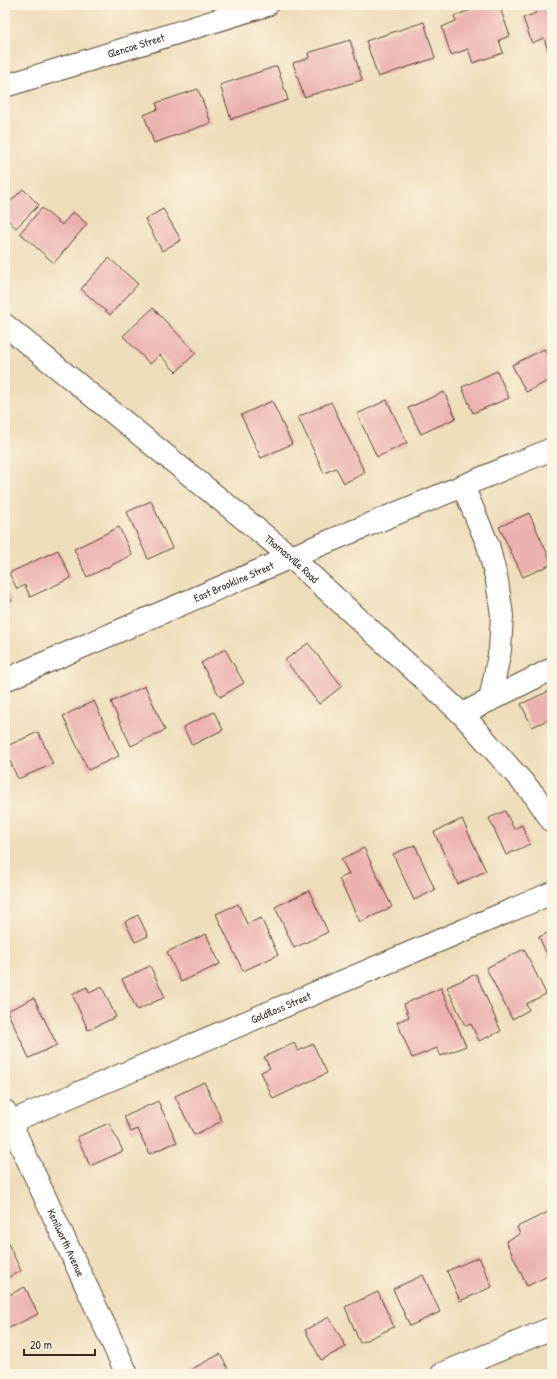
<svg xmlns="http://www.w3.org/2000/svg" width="557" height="1379" viewBox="0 0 557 1379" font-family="'Patrick Hand',sans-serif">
<rect width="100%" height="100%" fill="#fcf5e5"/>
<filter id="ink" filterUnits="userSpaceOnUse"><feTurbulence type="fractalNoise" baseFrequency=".025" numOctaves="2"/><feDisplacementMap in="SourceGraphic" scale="8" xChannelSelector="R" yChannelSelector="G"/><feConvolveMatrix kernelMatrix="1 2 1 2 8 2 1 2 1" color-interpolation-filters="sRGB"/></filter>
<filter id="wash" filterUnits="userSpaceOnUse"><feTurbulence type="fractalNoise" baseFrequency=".012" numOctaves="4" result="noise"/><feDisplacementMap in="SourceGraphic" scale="16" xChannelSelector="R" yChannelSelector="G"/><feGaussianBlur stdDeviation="0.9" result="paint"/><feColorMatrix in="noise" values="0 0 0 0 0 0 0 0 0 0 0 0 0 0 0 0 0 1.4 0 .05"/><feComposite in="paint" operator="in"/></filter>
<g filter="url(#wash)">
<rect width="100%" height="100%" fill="#eeddba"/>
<g id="blocks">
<!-- building -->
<path fill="#ecb1af" d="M5 5H8L10 13 5 15Z
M485 5H499L510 36 499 40 503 53 473 63 468 49 451 55 442 27 456 21 454 16Z
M533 5H552V49L548 51 544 38 532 43 523 18 536 13Z
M424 22 435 58 378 77 366 41Z
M350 40 362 80 304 97 293 63 309 58 308 53Z
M277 66 288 100 231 119 220 85Z
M198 89 211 123 154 143 144 115 158 109 156 103Z
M23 189 39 205 16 228 5 217V207Z
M42 208 62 225 73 212 87 224 54 263 20 233Z
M163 209 181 240 162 251 145 219Z
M109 258 138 284 110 315 81 289Z
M153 308 196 353 176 372 160 355 150 364 123 336Z
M544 349 552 364V379L526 392 512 365Z
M497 371 509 398 473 413 462 387Z
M444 392 456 418 421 434 408 408Z
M387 400 407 443 377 457 357 414Z
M272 401 292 444 261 458 241 415Z
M331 402 365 473 344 483 336 468 324 473 298 417Z
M151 501 172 548 148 559 127 512Z
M529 513 552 564 523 577 499 527Z
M119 527 132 555 87 577 74 549Z
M58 550 71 578 30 597 25 585 17 589 9 573Z
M5 587 12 601 5 605Z
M552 609V622L547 611Z
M308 643 342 686 319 704 285 660Z
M225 649 244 683 220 697 201 663Z
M145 686 165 730 131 746 111 702Z
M549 691 552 698V718L532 727 521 704Z
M94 701 119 756 88 770 63 716Z
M214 712 223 730 192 745 183 727Z
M38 732 53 764 18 779 5 750V747Z
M505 811 514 829 522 825 530 844 506 855 489 818Z
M462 819 486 871 458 884 434 832Z
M415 845 435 890 414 900 393 854Z
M364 848 392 907 360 922 339 879 349 874 341 859Z
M309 891 328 932 294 948 275 907Z
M238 904 247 924 261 918 278 955 243 971 216 914Z
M138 915 148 936 135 942 125 922Z
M552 931V958L549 959 539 937Z
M206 934 220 964 181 982 167 952Z
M524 949 546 994 526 1004 529 1010 512 1019 486 968Z
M150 966 165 997 137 1010 122 979Z
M476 974 501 1031 479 1041 471 1024 465 1026 447 987Z
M87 987 89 993 102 987 116 1017 88 1030 72 994Z
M441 988 466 1046 441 1056 437 1048 412 1058 397 1022 409 1017 404 1004Z
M34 998 57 1045 29 1058 7 1011Z
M294 1043 298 1051 313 1044 327 1073 273 1099 261 1072 270 1068 264 1057Z
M204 1082 222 1121 194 1135 175 1096Z
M158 1101 177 1142 149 1154 138 1129 131 1132 124 1117Z
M109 1123 123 1151 90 1166 77 1137Z
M548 1212 552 1220V1274L527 1286 506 1241 520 1234 517 1227Z
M5 1237 21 1271 5 1279Z
M479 1257 492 1287 460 1301 447 1271Z
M423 1275 440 1312 410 1326 393 1289Z
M25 1287 38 1314 5 1330V1297Z
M378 1292 394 1327 360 1343 345 1307Z
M329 1317 346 1347 321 1360 305 1330Z
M220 1354 231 1374H192L190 1370Z"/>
</g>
</g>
<g filter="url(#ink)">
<use href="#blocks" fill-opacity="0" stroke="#564535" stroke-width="1"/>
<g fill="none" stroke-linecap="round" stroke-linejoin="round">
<!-- minor casing -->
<g stroke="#564535" stroke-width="24">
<g id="minor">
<path id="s1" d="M5 86 267 5"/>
<path d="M463 486 488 545 497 581 502 615 500 650 490 700"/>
<path id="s2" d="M5 680 291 557 552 449"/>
<path d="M462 714 552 669"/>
<path id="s3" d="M5 1111 127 1374"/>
<path id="s4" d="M10 1122 552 893"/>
<path d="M442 1374 552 1328"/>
</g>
</g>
<!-- major casing -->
<g stroke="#564535" stroke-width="24">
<g id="major">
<path id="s5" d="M5 325 291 557 462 714 535 796 552 821"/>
</g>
</g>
<!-- minor -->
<use href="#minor" stroke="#fff" stroke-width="22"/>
<!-- major -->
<use href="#major" stroke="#fff" stroke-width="22"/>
</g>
</g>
<g text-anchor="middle" stroke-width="4" stroke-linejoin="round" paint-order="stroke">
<!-- street labels -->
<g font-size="11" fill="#3b2a1e" stroke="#fcf5e5">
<text dy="4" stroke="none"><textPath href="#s1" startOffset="137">Glencoe Street</textPath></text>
<text dy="4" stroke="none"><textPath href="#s5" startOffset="370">Thomasville Road</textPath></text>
<text dy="4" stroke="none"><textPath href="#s2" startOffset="249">East Brookline Street</textPath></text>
<text dy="4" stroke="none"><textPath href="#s4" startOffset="294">Goldfloss Street</textPath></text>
<text dy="4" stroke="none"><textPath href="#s3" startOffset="145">Kenilworth Avenue</textPath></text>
</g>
</g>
<!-- margin -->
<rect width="557" height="1379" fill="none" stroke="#fcf5e5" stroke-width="20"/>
<!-- scale -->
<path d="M24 1349v6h71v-6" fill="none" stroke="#3b2a1e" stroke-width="2"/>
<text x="30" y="1349" font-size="12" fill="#3b2a1e" stroke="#fcf5e5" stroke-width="3" paint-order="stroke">20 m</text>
</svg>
